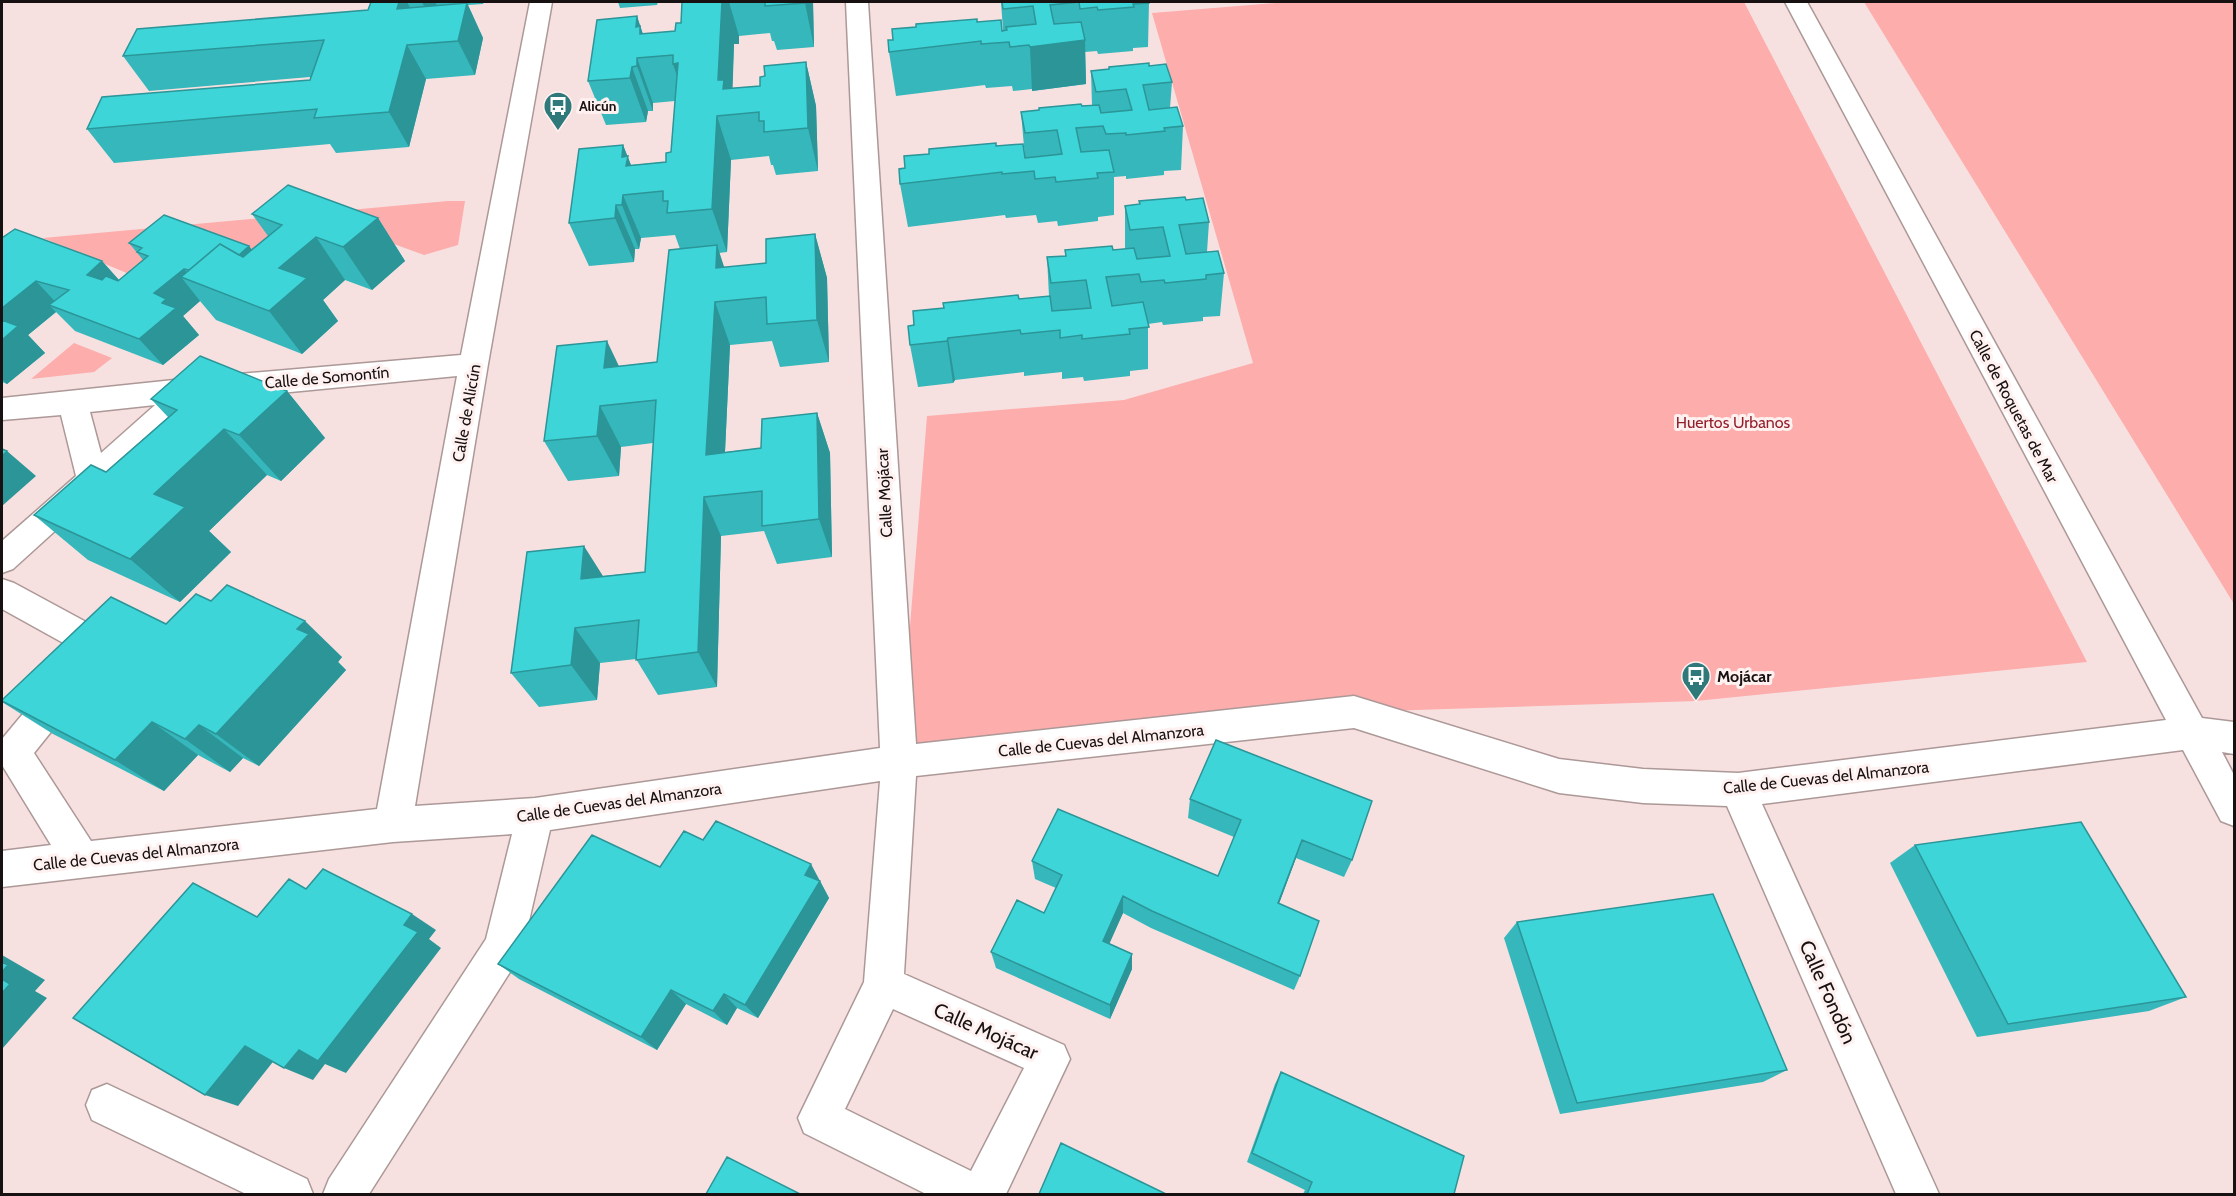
<svg xmlns="http://www.w3.org/2000/svg" width="2236" height="1196" viewBox="0 0 2236 1196" font-family="Cabin,sans-serif">
<rect width="100%" height="100%" fill="#f7e1e0"/>
<!-- green -->
<path fill="#fcadac" d="M1287 2H1744L2087 662 1696 701 1354 712 899 762 927 416 1124 400 1253 363 1152 13Z
M1864 2H2234V604Z
M448 201H465L458 245 424 255 320 217 266 259 129 274 43 238Z
M74 343 112 358 94 372 31 379Z"/>
<g fill="none" stroke-linecap="round" stroke-linejoin="round">
<!-- minor casing -->
<g stroke="#ac9897" stroke-width="3">
<path id="minor" d="M530 2H552L488 364 415 806 535 798 880 748 846 2H868L916 744 1354 696 1559 759 1643 769 1738 773 2166 720 1785 2H1807L2202 718 2234 722V754L2222 752 2234 775V826L2221 821 2183 750 1762 804 1939 1194H1896L1727 806 1643 803 1559 793 1354 728 916 776 904 974 1064 1045 1070 1059 1006 1194H926L804 1133 798 1118 864 982 880 781 550 830 523 947 517 961 369 1194H323L329 1179 486 939 512 834 393 842 2 887V851L51 845 2 765V739L76 650 2 609V579L14 583 112 636 117 646 112 656 34 753 91 841 377 809 457 376 198 401 13 569 2 573V541L76 476 61 415 2 420V398L193 378 461 355ZM155 405 101 453 90 412ZM893 1009 1024 1068 971 1171 845 1109Z
M107 1084 307 1179 313 1194H246L92 1120 86 1105 92 1090Z"/>
</g>
<!-- minor -->
<use href="#minor" fill="#fff" fill-rule="evenodd"/>
</g>
<!-- wall -->
<path fill="#35b7bb" d="M371 2H484L483 4 468 5 483 38 475 75 426 79 409 147 336 153 330 144 114 163 87 129 310 80V77L149 91 123 56 368 10Z
M618 2H658L657 5 620 8Z
M682 2H813L814 47 777 50 774 41H772L770 33 739 36V44H734L732 88 760 86 765 76 806 62 816 106 818 171 776 175 773 165H771L769 156 731 160 727 252 719 253 724 268 766 263 815 234 827 278 829 362 780 367 772 341 730 345 725 452 761 448 817 413 830 453 832 557 777 564 764 531 721 536 717 687 658 695 636 659 600 663 597 700 539 707 511 673 603 576 645 572 653 443 621 447 619 476 568 481 544 441 619 366 657 362 680 249 675 235 641 238 639 249H635L634 262 589 266 569 223 623 145 631 165 666 162 671 152 675 101 653 103V111H648L646 122 606 125 588 81 637 16 643 34 675 31 681 23Z
M1001 2H1149L1148 47 1133 48V51L1098 54 1097 51 1085 52 1086 84 1032 91V89L1013 91 1012 86 986 88 985 85 896 96 889 52 893 40 977 22 1003 30Z
M1149 66 1172 82 1170 108 1183 126 1181 170 1164 171V175L1126 179V176L1114 177V215L1098 217V221L1058 226 1057 221 1038 223 1036 215 1006 218 1005 215 908 227 900 184 905 168 996 146 1025 158 1021 112 1092 105 1091 71Z
M1186 200 1209 222 1207 252 1224 273 1220 316 1203 317V321L1163 325 1162 322 1148 324V369L1130 371V376L1084 381 1083 377 1062 379V372L1024 376V372L955 380 953 383 918 387 910 345 914 325 1019 299 1049 296 1047 257 1065 256V250H1113L1125 249V206L1139 204V201Z
M252 214 378 218 405 261 372 290 345 280 323 300 338 321 302 354 216 320 200 301 183 316 199 335 163 365 75 331 56 312 28 335 45 353 7 384 2 382V238L102 261 119 280 143 260 129 243 249 246 252 250 268 236Z
M287 391 325 438 281 481 267 475 209 531 231 552 180 602 88 560 34 515 106 472 168 417 151 399Z
M211 601 342 657 338 662 346 670 259 766 243 758 230 772 198 755 164 791 53 734 2 702 166 624Z
M1216 740 1352 860 1344 877 1296 858 1279 903 1300 976 1294 990 1151 928 1123 913 1109 943 1132 954V969L1110 1019 996 968 991 952 1044 913 1056 888 1035 879 1032 861 1218 876 1234 837 1188 818 1190 799Z
M703 840 821 882V883L829 898 758 1018 737 1008 727 1025 686 1004 657 1050 519 979 498 964 660 867Z
M1915 845 2186 997 2149 1011 1977 1037 1890 863Z
M1517 922 1787 1070 1763 1082 1560 1114 1504 938Z
M1281 1072 1454 1194H1303L1305 1190 1247 1162 1275 1084Z"/>
<!-- shaded-wall -->
<path fill="#2b9598" d="M399 2H407L420 26 397 9Z
M422 2H435L438 7 433 25Z
M722 2H729L739 36V44H734L732 107 718 80Z
M805 2H813L814 47 805 3Z
M467 3 483 38 475 75 458 41Z
M637 16 640 26 651 57 636 27Z
M1085 40 1086 84 1032 91 1030 47Z
M407 45 426 79 409 147 389 112Z
M637 58 653 103V111L637 66Z
M806 62 816 106 818 171 808 128Z
M678 63 688 108 673 64Z
M632 67 648 111 646 122 630 78Z
M717 116 731 160 727 252 712 209Z
M623 145 642 193 622 157Z
M623 195 641 238 639 249 622 205Z
M616 205 635 249 634 262 615 218Z
M378 218 405 261 372 290 343 247Z
M815 234 827 278 829 362 817 320Z
M316 237 345 280 323 300 338 321 302 354 269 311 279 268Z
M717 245 731 288 716 268Z
M249 246 269 273 215 275Z
M102 261 126 288 87 275Z
M184 269 196 283 181 277 200 301 183 316 199 335 163 365 139 339 154 293Z
M36 281 61 308 49 305 56 312 28 335 45 353 7 384 2 379V308Z
M715 302 730 345 723 494 706 455Z
M948 338 955 380 953 383 947 341Z
M607 341 627 383 604 368Z
M287 391 325 438 281 481 239 435Z
M600 406 621 447 619 476 597 436Z
M817 413 830 453 832 557 819 519Z
M224 429 267 475 209 531 231 552 180 602 130 559 154 494Z
M7 451 36 476 2 506V456Z
M704 497 721 536 717 687 698 652Z
M584 546 608 584 581 579Z
M305 621 342 657 338 662 346 670 259 766 216 734 297 629Z
M575 628 600 663 597 700 571 665Z
M152 722 198 755 164 791 115 760Z
M199 725 243 758 230 772 185 739Z
M1302 840 1296 858 1273 920 1278 903Z
M811 864 829 898 758 1018 745 1005 805 875Z
M1123 896V913L1104 956 1103 941Z
M412 914 436 930 429 939 441 948 346 1073 325 1064 313 1080 284 1068 299 1050Z
M1132 954V969L1110 1019V1005Z
M2 955 45 980 35 991 47 998 2 1049Z
M671 990 686 1004 657 1050 641 1037Z
M724 994 737 1008 727 1025 713 1011Z
M245 1046 276 1058 238 1106 205 1095Z"/>
<!-- building -->
<path fill="#3ed5d9" stroke="#2b9598" stroke-width="1.5" d="M371 2H399L397 9 467 3 458 41 407 45 389 112 314 118 317 109 87 129 102 97 310 80 324 40 123 56 137 29 368 10Z
M682 2H722L718 80H724L723 89 760 86V77L765 76 764 66 806 62 808 128 764 132V121H759V112L717 116 712 209 667 213 668 201H663V191L623 195 622 205H616L615 218 569 223 579 149 623 145 622 157 628 156 626 166 666 162V153L671 152 678 63 673 64V55L637 58V66L632 67 630 78 588 81 597 20 637 16 636 27 640 26V34L675 31 676 23H681Z
M765 2H805V3L765 6Z
M1002 2H1149V3L1133 4 1134 7 1098 10 1097 7 1080 9 1079 2 1050 5 1054 24 1081 22 1085 40 1030 47 1029 45 1010 47 1009 42 981 44V41L889 52 888 40H893L892 29 916 27V24L977 19V22L1001 20 1002 31 1007 30 1006 27 1036 24 1033 6 1003 9Z
M1149 63V66L1166 64 1172 82 1143 85 1149 110 1177 107 1183 126 1164 128 1165 131 1126 135V133L1106 134 1103 126 1076 128 1081 152 1109 150 1114 172 1097 173 1098 178 1056 182 1055 177 1035 179 1034 171 1002 174V172L900 184 899 169 905 168 904 156 929 154V149L996 143V146L1023 144 1025 158 1062 154 1057 130 1025 133 1021 112 1039 110V108L1081 104 1082 106 1099 105 1101 113 1132 110 1126 89 1096 92 1091 71 1109 69V67Z
M288 185 378 218 343 247 316 237 279 268 307 278 269 311 181 277 220 244 243 257 282 225 252 214Z
M1185 197 1186 200 1203 198 1209 222 1179 225 1186 254 1218 251 1224 273 1206 275V279L1165 283 1164 280 1141 282 1139 274 1106 277 1112 306 1143 302 1149 327 1129 329 1130 334 1082 339V335L1060 338V330L1021 334 1020 330 948 338 947 341 910 345 908 326 914 325 913 311 944 308 943 303 1018 295 1019 299 1050 296 1052 311 1091 308 1086 280 1051 283 1047 257 1066 256 1065 250 1112 246 1113 250 1134 248 1137 259 1170 256 1163 227 1130 230 1125 206 1140 204 1139 201Z
M164 215 249 246 239 255 220 244 189 270 184 269 154 293 166 299 162 303 176 308 139 339 49 305 69 290 36 281 2 308V238L15 229 102 261 87 275 102 280 106 276 118 281 148 256 137 252 142 248 129 243Z
M815 234 817 320 767 324 766 297 715 302 706 455 761 448 762 419 817 413 819 519 762 526V491L704 497 698 652 636 660 639 620 575 628 571 665 511 673 527 552 584 546 581 579 645 572 656 400 600 406 597 436 544 441 557 346 607 341 604 368 657 362 669 250 717 245 716 268 766 263V239Z
M2 320 18 326 2 340Z
M200 356 287 391 239 435 224 429 154 494 185 507 130 559 34 515 91 465 106 472 177 410 151 399Z
M2 449 7 451 2 456Z
M227 585 305 621 297 629 309 634 216 734 199 725 185 739 152 722 115 760 2 701V700L111 597 166 624 196 594 211 601Z
M1216 740 1372 801 1352 860 1302 840 1278 903 1319 921 1300 976 1152 911 1123 896 1103 941 1132 954 1110 1005 991 952 1017 900 1044 913 1062 875 1032 861 1058 809 1218 876 1241 820 1190 799Z
M716 821 811 864 805 875 820 881 745 1005 724 994 713 1011 671 990 641 1037 498 964 592 835 660 867 684 831 703 840Z
M2081 822 2186 997 2008 1024 1915 845Z
M323 869 412 914 404 925 418 932 318 1061 299 1050 284 1068 245 1046 205 1095 73 1018 193 883 257 917 289 879 306 889Z
M1713 894 1787 1070 1577 1103 1517 922Z
M2 962 8 965 2 972Z
M2 979 10 984 2 993Z
M1281 1072 1464 1156 1454 1194H1307L1312 1182 1252 1153Z
M1061 1143 1166 1194H1039Z
M727 1157 800 1194H706Z"/>
<!-- icons -->
<defs>
<g id="bus-pin" transform="scale(1.5)"><path d="M0 17L-7.5 6A9.5 9.5 0 1 1 7.5 6Z" fill="#2f797b" stroke="#fef1f0"/><path d="M-5-6H5V4H4V6H2V4H-2V6H-4V4H-5ZM-3.5-4V0h7V-4ZM-3.5 1.2v1.5H-2V1.2ZM2 1.2v1.5H3.5V1.2Z" fill="#fff"/></g>
</defs>
<g fill-rule="evenodd">
<use href="#bus-pin" x="558" y="106"/>
<use href="#bus-pin" x="1696" y="676"/>
</g>
<g text-anchor="middle" stroke-width="6" stroke-linejoin="round" paint-order="stroke">
<!-- far-poi labels -->
<g font-size="14" font-weight="bold" fill="#181111" stroke="#fef1f0" text-anchor="start">
<text x="579" y="111">Alicún</text>
</g>
<!-- street labels -->
<g font-size="16" fill="#181111" stroke="#fef1f0">
<text transform="translate(327 377) rotate(-5)" y="6">Calle de Somontín</text>
<text transform="translate(2014 406) rotate(62)" y="6">Calle de Roquetas de Mar</text>
<text transform="translate(466 413) rotate(-80)" y="6">Calle de Alicún</text>
<text transform="translate(884 493) rotate(-93)" y="6">Calle Mojácar</text>
<text transform="translate(1101 740) rotate(-6)" y="6">Calle de Cuevas del Almanzora</text>
<text transform="translate(1826 777) rotate(-6)" y="6">Calle de Cuevas del Almanzora</text>
<text transform="translate(619 802) rotate(-8)" y="6">Calle de Cuevas del Almanzora</text>
<text transform="translate(136 854) rotate(-6)" y="6">Calle de Cuevas del Almanzora</text>
</g>
<!-- park labels -->
<g font-size="16" fill="#931e2c" stroke="#fef1f0">
<text x="1733" y="428">Huertos Urbanos</text>
</g>
<!-- poi labels -->
<g font-size="16" font-weight="bold" fill="#181111" stroke="#fef1f0" text-anchor="start">
<text x="1717" y="682">Mojácar</text>
</g>
<!-- near-street labels -->
<g font-size="20" fill="#181111" stroke="#fef1f0">
<text transform="translate(1828 992) rotate(66)" y="7">Calle Fondón</text>
<text transform="translate(986 1031) rotate(24)" y="7">Calle Mojácar</text>
</g>
</g>
<!-- border -->
<rect width="2236" height="1196" fill="none" stroke="#181111" stroke-width="6"/>
</svg>
